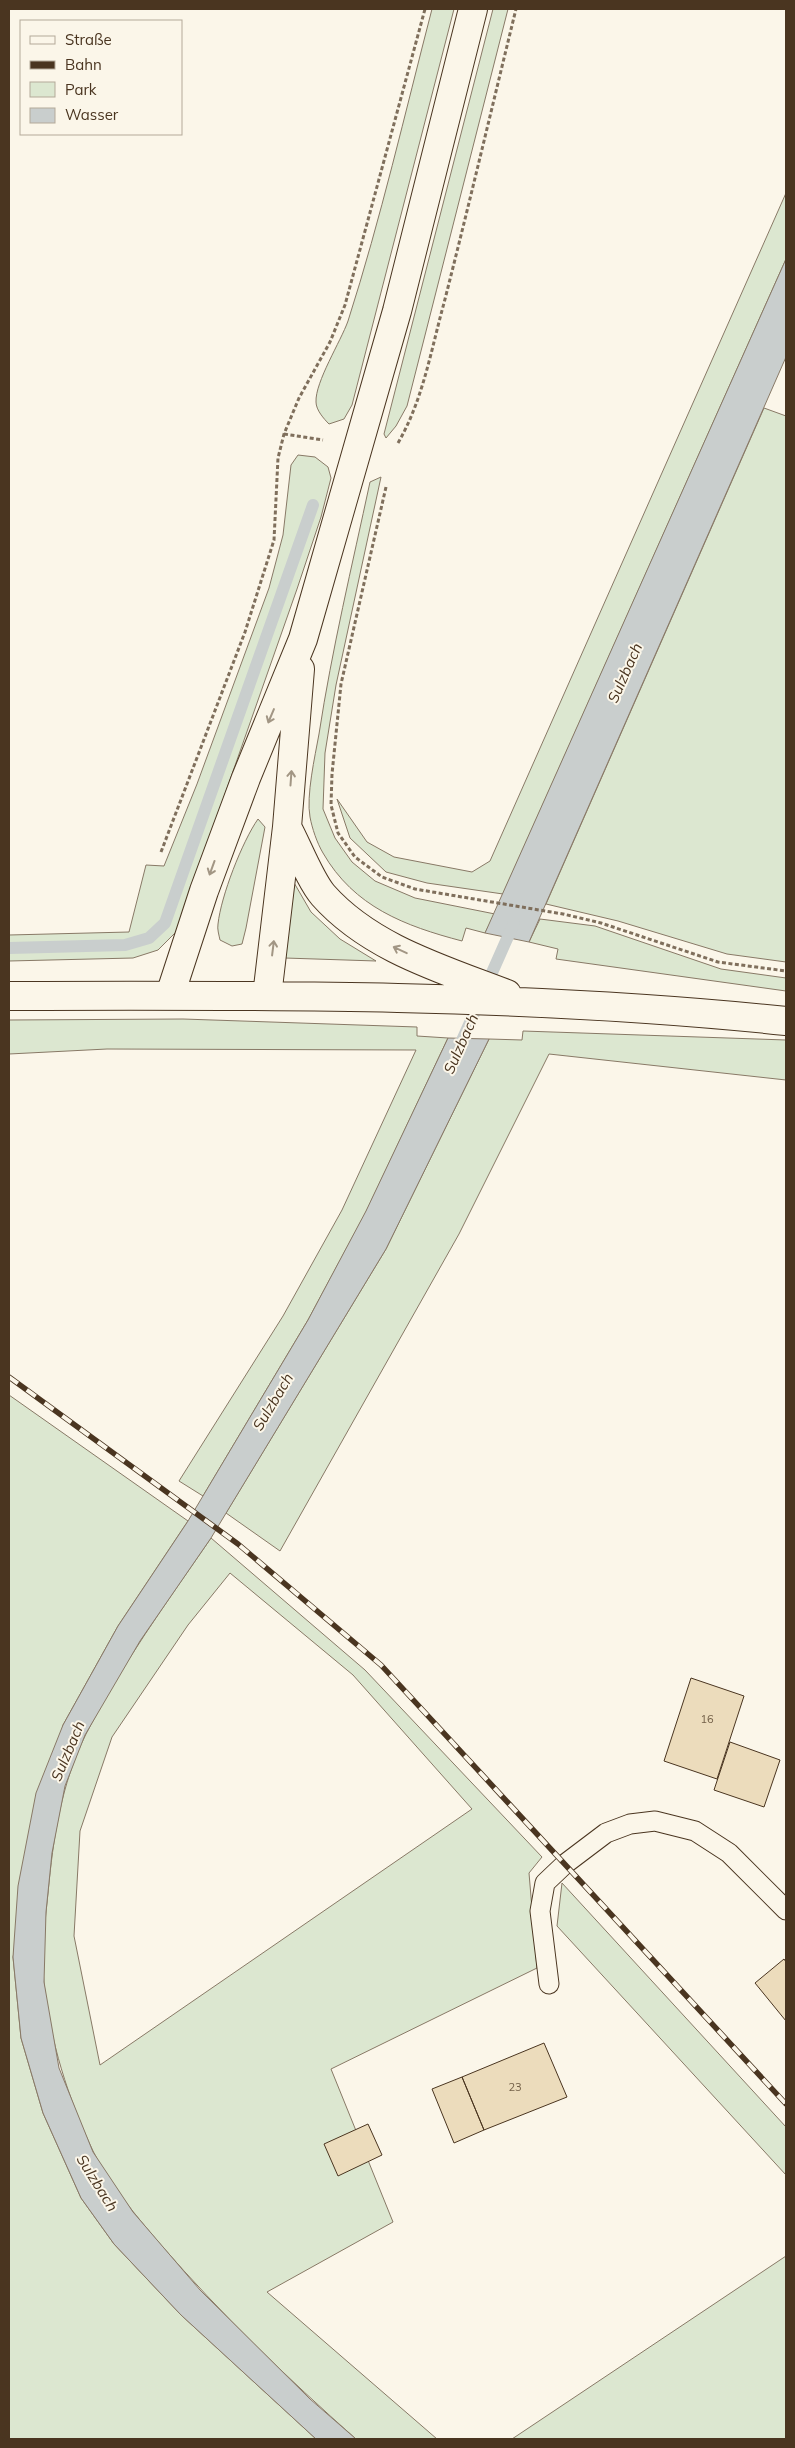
<svg xmlns="http://www.w3.org/2000/svg" width="795" height="2448" viewBox="0 0 795 2448" font-family="Mulish,sans-serif">
<rect width="100%" height="100%" fill="#fbf6e9"/>
<!-- green -->
<path fill="#dce7d0" stroke="#887966" fill-rule="evenodd" d="M432 9H454L352 405 344 419 329 424C324 419 316 410 316 402 315 382 341 341 348 321 381 218 405 113 432 9Z
M493 9H508L407 406 396 426 386 438 384 434Z
M786 193V259L503 894 427 883 386 872 350 838 337 799 367 842 394 857 472 872 490 861Z
M764 408 786 416V962L727 954 618 921 546 904Z
M298 455 315 457 328 467 331 478 321 517 297 589 177 931 158 950 133 958 9 961V935L129 932 146 865 164 866 197 784 269 588 283 535 291 465Z
M381 477 336 685 325 753 323 809 335 838 352 862 375 881 415 898 495 914 485 933 466 928 462 941C405 926 354 907 323 853 317 843 312 828 310 817 306 796 315 756 319 734 332 649 352 566 370 482Z
M258 819 265 827 246 928 242 944 232 946 220 940C219 935 217 929 218 924 221 896 242 842 258 819Z
M293 881 311 912 340 939 376 961 285 958Z
M540 919 595 926 721 969 786 978V991L556 959 558 949 529 942Z
M183 1019 417 1027V1036L448 1038 366 1212 308 1320 203 1496 179 1481 283 1316 342 1210 416 1050 107 1049 9 1054V1020Z
M523 1031 786 1040V1080L549 1054 459 1234 280 1551 226 1513 386 1249 489 1039 522 1040Z
M9 1395 188 1521 118 1626 63 1725 13 1957 21 2038 43 2113 81 2198 114 2244 181 2315 316 2439H9Z
M211 1538 365 1670 542 1857 529 1873 537 1968 331 2069 393 2222 267 2292 437 2439H356C287 2378 221 2314 161 2245 137 2217 109 2184 93 2151 68 2098 50 2041 44 1983 41 1954 45 1922 48 1893 53 1839 61 1784 86 1734 121 1665 167 1602 211 1538ZM230 1573 353 1675 472 1809 100 2065 74 1936 80 1831 112 1737 188 1625Z
M562 1883 786 2127V2175L557 1926Z
M786 2256V2439H512Z"/>
<!-- water -->
<path fill="#c9cecd" stroke="#887966" d="M786 259V357L529 942 485 933Z
M448 1038 489 1039 386 1249 211 1538 140 1641 85 1735 65 1786 52 1853 46 1912 44 1982 59 2068 93 2152 133 2212 200 2290 310 2399 356 2439H316L181 2315 114 2244 81 2198 43 2113 21 2038 13 1957 18 1886 36 1793 63 1725 118 1626 188 1521 308 1320 366 1211Z"/>
<g fill="none" stroke-linecap="round" stroke-linejoin="round">
<!-- stream -->
<path stroke="#c9cecd" stroke-width="12" d="M9 948 125 945 149 938 165 923 313 505
M456 1054 514 923"/>
</g>
<!-- building -->
<path fill="#ecdcbc" stroke="#4a3520" d="M691 1678 744 1696 717 1779 664 1761Z
M730 1742 780 1760 764 1807 714 1790Z
M784 1959 786 1962V2021L755 1983Z
M544 2043 567 2097 484 2130 462 2077Z
M462 2077 484 2130 454 2143 432 2089Z
M368 2124 382 2155 338 2176 324 2144Z"/>
<g fill="none" stroke-linecap="round" stroke-linejoin="round">
<!-- lane casing -->
<g stroke="#4a3520" stroke-width="21">
<path id="lane" d="M549 1984 540 1911 545 1883 565 1864 606 1833 630 1824 655 1821 695 1831 729 1853 786 1910"/>
</g>
<!-- secondary casing -->
<g stroke="#4a3520" stroke-width="30">
<path id="secondary" d="M287 827C297 845 310 880 323 895 370 948 442 969 507 994
M170 995 204 891 246 778 303 639 397 311 473 9
M9 996C268 995 528 994 786 1021
M267 996 287 827 300 669"/>
</g>
<!-- path -->
<path stroke="#7f6f5c" stroke-width="3" stroke-dasharray="4 2.5" stroke-linecap="butt" d="M284 434 323 440
M398 443C423 400 431 350 444 303 469 205 492 107 516 9
M386 487 341 684 332 774 331 805 338 833 355 857 382 877 415 889 563 914 601 923 718 962 786 971
M161 852 245 632 274 540 278 458 284 434 299 398 330 342 345 305 425 9"/>
<!-- lane -->
<use href="#lane" stroke="#fbf6e9" stroke-width="19"/>
<!-- secondary -->
<use href="#secondary" stroke="#fbf6e9" stroke-width="28"/>
<!-- rail casing -->
<g stroke="#4a3520" stroke-width="5.5">
<path id="rail" d="M9 1377 238 1544 381 1665 786 2104"/>
</g>
<!-- rail -->
<use href="#rail" stroke="#fbf6e9" stroke-width="4" stroke-dasharray="11" stroke-linecap="butt"/>
</g>
<!-- one-way arrows -->
<defs><path id="oneway-shaft" d="M-6 0H5M1.5-3L5.5 0L1.5 3" fill="none" stroke-width="1.6" stroke-linecap="round" stroke-linejoin="round" transform="scale(1.25)"/></defs>
<g stroke="#a29684">
<use href="#oneway-shaft" transform="translate(271 716) rotate(113)"/>
<use href="#oneway-shaft" transform="translate(291 778) rotate(-86)"/>
<use href="#oneway-shaft" transform="translate(212 868) rotate(110)"/>
<use href="#oneway-shaft" transform="translate(273 948) rotate(-83)"/>
<use href="#oneway-shaft" transform="translate(400 950) rotate(-155)"/>
</g>
<g text-anchor="middle" stroke-width="4" stroke-linejoin="round" paint-order="stroke">
<!-- number labels -->
<g font-size="11" fill="#725f47">
<text x="707" y="1723">16</text>
<text x="515" y="2091">23</text>
</g>
<!-- water labels -->
<g font-size="15" font-style="italic" fill="#4a3520" stroke="#fbf6e9">
<text transform="translate(625 673) rotate(-66)" y="5">Sulzbach</text>
<text transform="translate(461 1044) rotate(-66)" y="5">Sulzbach</text>
<text transform="translate(273 1402) rotate(-59)" y="5">Sulzbach</text>
<text transform="translate(68 1751) rotate(-67)" y="5">Sulzbach</text>
<text transform="translate(97 2183) rotate(58)" y="5">Sulzbach</text>
</g>
</g>
<!-- border -->
<rect width="795" height="2448" fill="none" stroke="#4a3520" stroke-width="20"/>
<!-- legend -->
<rect x="20" y="20" width="162" height="115" fill="#fbf6e9" stroke="#b4a999"/>
<rect x="30" y="36" width="25" height="8" fill="#fbf6e9" stroke="#b4a999"/>
<text x="65" y="45" font-size="15" fill="#4a3520">Straße</text>
<rect x="30" y="61" width="25" height="8" fill="#4a3520" stroke="#b4a999"/>
<text x="65" y="70" font-size="15" fill="#4a3520">Bahn</text>
<rect x="30" y="82" width="25" height="15" fill="#dce7d0" stroke="#b4a999"/>
<text x="65" y="95" font-size="15" fill="#4a3520">Park</text>
<rect x="30" y="108" width="25" height="15" fill="#c9cecd" stroke="#b4a999"/>
<text x="65" y="120" font-size="15" fill="#4a3520">Wasser</text>
</svg>
